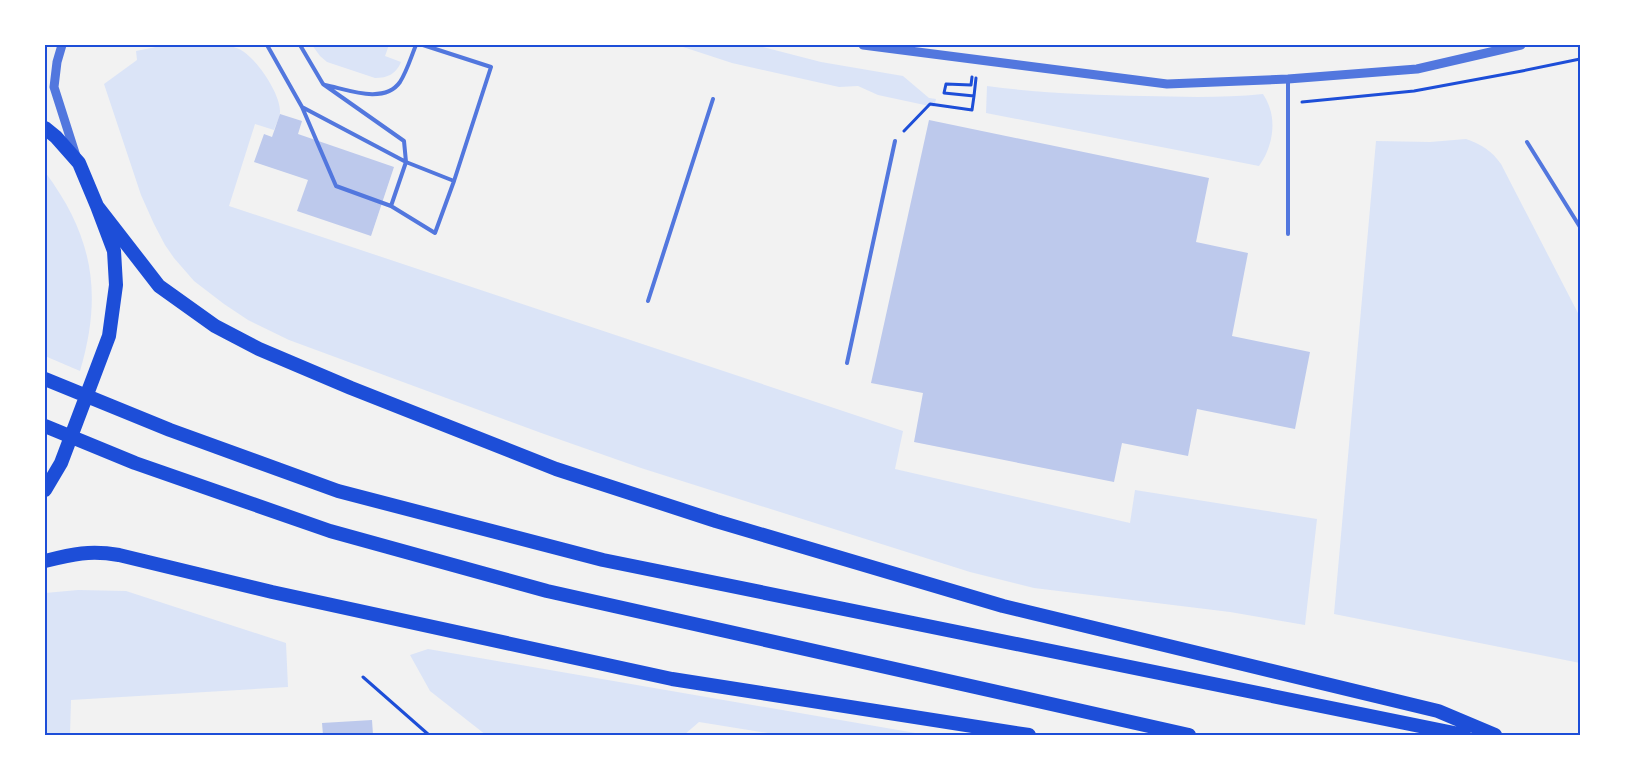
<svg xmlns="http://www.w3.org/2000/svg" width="1625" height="780" viewBox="0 0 1625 780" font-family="Montserrat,sans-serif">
<rect width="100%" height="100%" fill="#f2f2f2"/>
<!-- green -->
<path fill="#dbe4f7" d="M166 45C185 45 223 41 239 49 255 56 281 94 280 112 280 117 276 124 274 130L255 124 229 206 903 431 895 469 1130 523 1135 490 1317 519 1305 625 1230 612 1034 588 970 572 641 468 544 434 289 340 248 320 224 304 194 281 174 258 165 245 154 224 141 195 104 84 137 60 136 51Z
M312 45H389L385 56 401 62C396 74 388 78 375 78L327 62 320 56Z
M677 45H755L821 62 903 76 929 98 936 99 934 107 878 95 858 86 839 87 732 63Z
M987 86C1039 93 1092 95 1144 96 1184 97 1224 98 1263 94 1278 116 1274 145 1259 166L986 113Z
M1466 139C1481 144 1492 151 1501 164L1580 317V663L1334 614 1376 141 1430 142Z
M45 172C93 236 103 294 80 371L45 356Z
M78 590 126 591 286 643 288 687 71 700 70 735H45V593Z
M428 649 927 735H780L699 722 684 735H486L430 691 410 655Z"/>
<!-- building -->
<path fill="#bdc9ec" d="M280 114 302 121 298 134 394 167 371 236 297 211 308 180 254 162 264 134 272 137Z
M929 120 1209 178 1196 242 1248 253 1232 336 1310 352 1295 429 1197 409 1188 456 1122 443 1114 482 914 442 923 393 871 383Z
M372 720 373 735H323L322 723Z"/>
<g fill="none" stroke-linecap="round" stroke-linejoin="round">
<!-- path -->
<path stroke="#1d4ed8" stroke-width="3" d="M1166 45H1173
M974 96 976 78
M1302 102 1414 91 1522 71 1580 59
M904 131 930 104 972 110 974 96 944 93 946 84 971 85 972 77
M363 677 429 735"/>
<!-- service -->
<path stroke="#5277de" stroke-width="4" d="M267 45 302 107 406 162 454 181
M300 45 323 84 404 141 406 162 391 206 336 186 302 107
M1288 79V234
M325 85C346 89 384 105 400 82 407 71 411 57 416 45
M1527 142 1580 227
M391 206 435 233 454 181 491 67 423 45
M648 301 713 99
M847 363 895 141"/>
<!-- tertiary -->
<path stroke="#5277de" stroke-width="9" d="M62 45 57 62 54 87 76 156
M863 45 1167 84 1288 79 1417 69 1521 45"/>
<!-- trunk -->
<path stroke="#1d4ed8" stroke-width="14" d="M45 128 56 137 79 163 97 206 114 251 116 285 109 336 61 463 45 490
M97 206 159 286 215 326 259 349 351 388 556 469 716 521 1003 606 1438 711 1495 735
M45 379 170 430 338 491 603 560 1464 735
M45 426 135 463 330 531 547 591 1189 735
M45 561C73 554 90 550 119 555L272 592 672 679 1029 735"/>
</g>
<!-- border -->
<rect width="1625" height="780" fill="none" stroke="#ffffff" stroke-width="92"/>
<rect x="46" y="46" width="1533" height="688" fill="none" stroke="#1d4ed8" stroke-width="2"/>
</svg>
